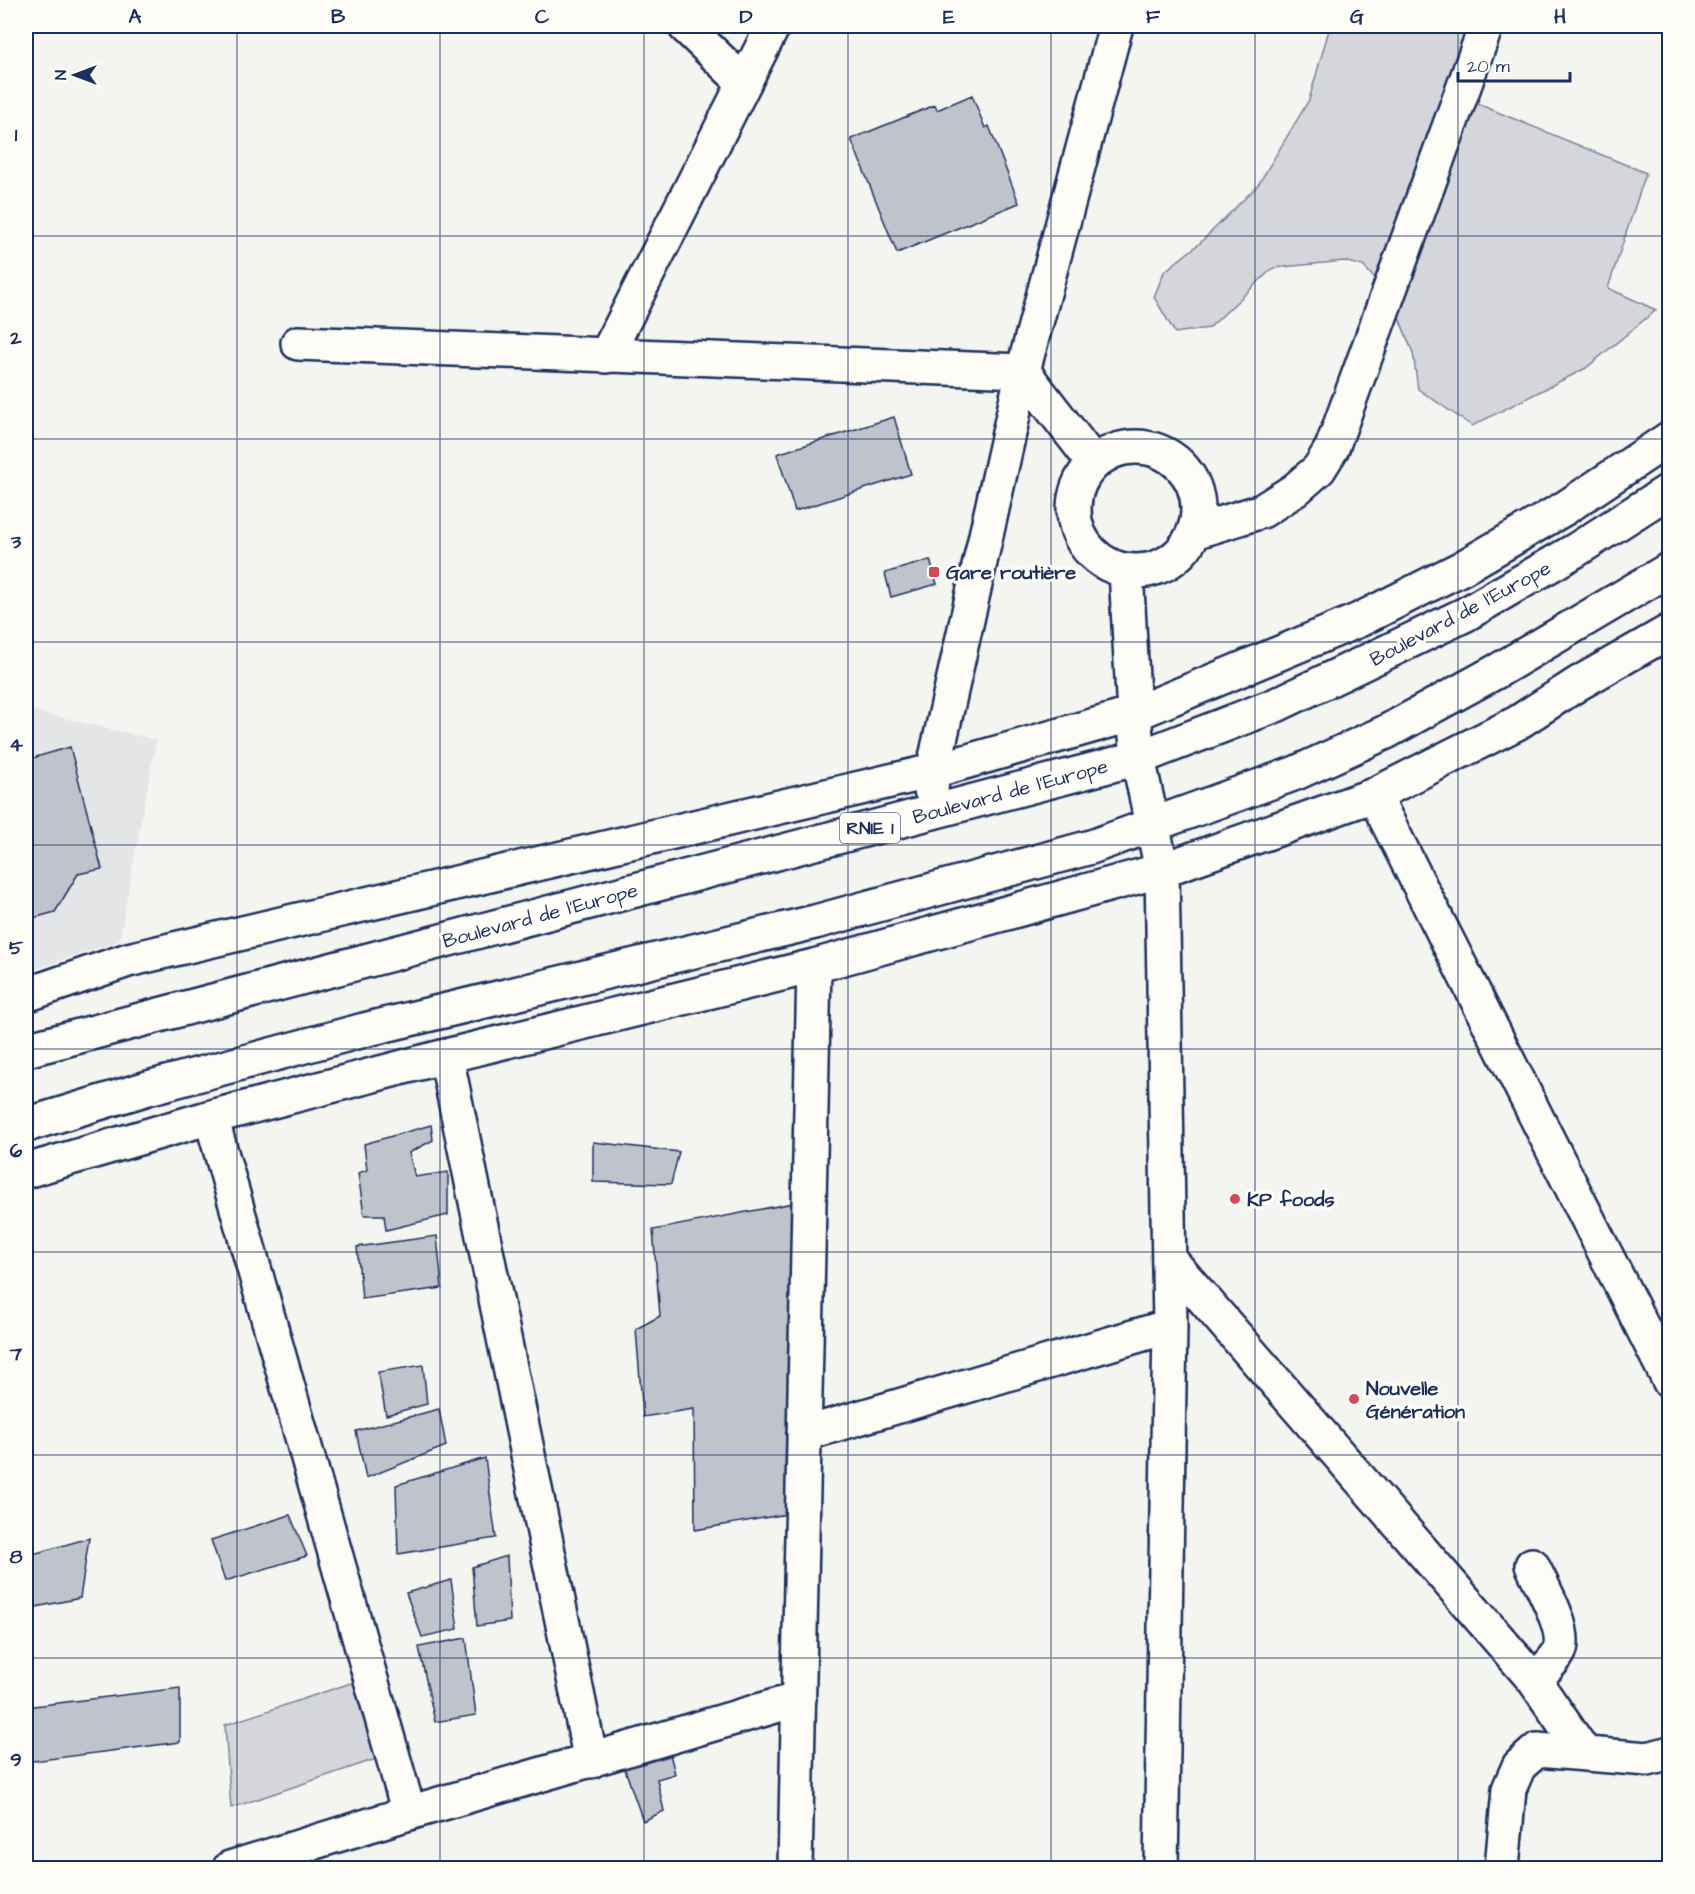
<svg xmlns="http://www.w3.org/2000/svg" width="1695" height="1894" viewBox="0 0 1695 1894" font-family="'Architects Daughter',sans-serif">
<rect width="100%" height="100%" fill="#f4f4f1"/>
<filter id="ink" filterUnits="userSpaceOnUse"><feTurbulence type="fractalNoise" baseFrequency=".0167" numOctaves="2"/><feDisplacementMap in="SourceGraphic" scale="12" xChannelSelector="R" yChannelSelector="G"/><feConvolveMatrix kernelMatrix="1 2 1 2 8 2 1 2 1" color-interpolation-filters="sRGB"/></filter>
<g filter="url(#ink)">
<!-- built -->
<path fill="#e4e5e6" d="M26 709 156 740 119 941 26 972Z"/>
<!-- green -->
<path fill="#d4d6db" stroke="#78829c" stroke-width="1.5" d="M1330 26H1482L1461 97 1646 173 1608 288 1656 310 1586 368 1472 426 1418 389 1413 353 1390 295 1363 266 1344 261 1273 268 1209 328 1175 333 1154 297 1164 272 1200 243 1258 185 1309 100Z
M357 1681 379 1758 231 1808 225 1725Z"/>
<!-- building -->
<path fill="#bfc3cc" stroke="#1b2f5e" stroke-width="1.5" d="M972 95 985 128 989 126 1019 203 897 253 851 139 935 105 937 110Z
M894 417 911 474 795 511 777 454Z
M930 560 937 584 891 597 885 573Z
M70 747 102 869 78 874 55 912 26 920V760Z
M431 1125 433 1140 409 1153 415 1177 448 1172V1215L386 1230 384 1215H364L358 1173 367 1170 364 1144Z
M593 1142 679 1152 671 1184 593 1182Z
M809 1200 787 1514 695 1530 694 1409 643 1417 636 1329 660 1316 653 1230Z
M437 1236 442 1288 362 1299 357 1247Z
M423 1365 427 1404 386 1415 378 1372Z
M439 1409 446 1446 366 1478 356 1431Z
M485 1458 496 1538 398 1554 396 1485Z
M290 1515 307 1556 225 1581 211 1540Z
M89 1538 80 1598 26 1609V1556Z
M507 1556 510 1621 477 1626 472 1567Z
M451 1580 458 1629 422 1637 406 1593Z
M466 1638 476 1715 435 1722 419 1647Z
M180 1688V1742L26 1762V1707Z
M663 1725 675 1774 657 1779 664 1811 643 1821 615 1741Z"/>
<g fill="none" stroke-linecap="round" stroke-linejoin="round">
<!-- minor casing -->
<g stroke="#1b2f5e" stroke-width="38">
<path id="minor" d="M685 26 744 83
M298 343 1023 371
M606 356 773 26
M1023 371 1094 463
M1074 509a62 62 0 1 1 124 0a62 62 0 1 1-124 0Z
M1194 532 1262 511 1295 490 1319 469 1332 448 1486 26
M1126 571 1134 714 1138 758 1162 870 1170 1326 1161 1868
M931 790 933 771 1023 371 1116 26
M1374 795 1670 1382
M26 995 128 960 933 771 1134 714 1359 620 1462 568 1565 508 1670 438
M446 1056 591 1761
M211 1117 409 1813
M26 1171 211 1117 446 1056 814 966 1162 870 1374 795 1517 723 1579 683 1670 631
M1170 1260 1534 1680 1585 1754
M804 1434 1170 1326
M1532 1565C1541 1585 1569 1631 1559 1652 1554 1662 1542 1672 1534 1680
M230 1868 409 1813 799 1699
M795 1868 814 966
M1502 1868 1509 1789 1519 1766 1537 1750 1648 1759 1670 1753"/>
</g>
<!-- highway casing -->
<g stroke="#1b2f5e" stroke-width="38">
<path id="highway" d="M26 1050 1138 758 1276 705 1466 614 1576 550 1670 490
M26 1125 148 1088 364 1030 815 922 1091 847 1296 773 1386 732 1499 670 1670 569"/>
</g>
<!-- minor -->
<use href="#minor" stroke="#fdfcf7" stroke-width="33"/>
<!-- highway -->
<use href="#highway" stroke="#fdfcf7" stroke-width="33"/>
</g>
</g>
<!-- grid -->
<path fill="none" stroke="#1b2f5e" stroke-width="1.5" stroke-opacity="0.55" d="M237 26V1868M440 26V1868M644 26V1868M848 26V1868M1051 26V1868M1255 26V1868M1458 26V1868M26 236H1670M26 439H1670M26 642H1670M26 845H1670M26 1049H1670M26 1252H1670M26 1455H1670M26 1658H1670"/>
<!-- markers -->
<g fill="#d1495b" stroke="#fdfcf7" stroke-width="2">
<rect x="928" y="566" width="12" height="12" rx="3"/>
<circle cx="1235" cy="1199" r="6"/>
<circle cx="1354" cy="1399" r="6"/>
</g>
<g text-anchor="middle" stroke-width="6" stroke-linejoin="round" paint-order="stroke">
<!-- shield labels -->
<rect fill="#fdfcf7" stroke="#5f6c8c" stroke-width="1.5" x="840" y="813" width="60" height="30" rx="4.5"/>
<g font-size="18" font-weight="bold" fill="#1b2f5e">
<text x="870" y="834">RNIE 1</text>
</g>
<!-- poi labels -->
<g font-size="20" font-weight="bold" fill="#1b2f5e" stroke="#fdfcf7" text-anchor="start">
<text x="946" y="579">Gare routière</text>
<text x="1247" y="1206">KP foods</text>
<text x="1366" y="1395">Nouvelle<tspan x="1366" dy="23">Génération</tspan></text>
</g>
<!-- street labels -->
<g font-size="20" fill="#1b2f5e" stroke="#fdfcf7">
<text transform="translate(1460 613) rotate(-28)" y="7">Boulevard de l’Europe</text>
<text transform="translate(1010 791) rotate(-15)" y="7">Boulevard de l’Europe</text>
<text transform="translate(540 915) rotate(-15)" y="7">Boulevard de l’Europe</text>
</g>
</g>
<!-- margin -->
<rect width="1695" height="1894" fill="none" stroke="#fdfcf7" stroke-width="66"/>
<!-- north arrow -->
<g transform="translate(75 75) rotate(270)" stroke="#fdfcf7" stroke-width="4.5" paint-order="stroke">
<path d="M0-4.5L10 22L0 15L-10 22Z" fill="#1b2f5e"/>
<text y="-9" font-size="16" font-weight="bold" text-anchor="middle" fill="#1b2f5e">N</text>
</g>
<!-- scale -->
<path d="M1458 72v9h112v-9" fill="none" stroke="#1b2f5e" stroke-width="3"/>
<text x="1467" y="72" font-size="18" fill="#1b2f5e" stroke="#fdfcf7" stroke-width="4.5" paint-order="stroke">20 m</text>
<rect x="33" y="33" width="1629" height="1828" fill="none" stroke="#1b2f5e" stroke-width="2"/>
<g font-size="20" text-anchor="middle" font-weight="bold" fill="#1b2f5e">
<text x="135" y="23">A</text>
<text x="338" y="23">B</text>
<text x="542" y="23">C</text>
<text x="746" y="23">D</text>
<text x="949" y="23">E</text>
<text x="1153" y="23">F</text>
<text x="1357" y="23">G</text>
<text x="1560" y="23">H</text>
<text x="16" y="141">1</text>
<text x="16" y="344">2</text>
<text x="16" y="548">3</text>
<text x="16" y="751">4</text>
<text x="16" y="954">5</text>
<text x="16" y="1157">6</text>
<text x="16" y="1360">7</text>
<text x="16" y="1563">8</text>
<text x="16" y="1766">9</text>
</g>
</svg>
